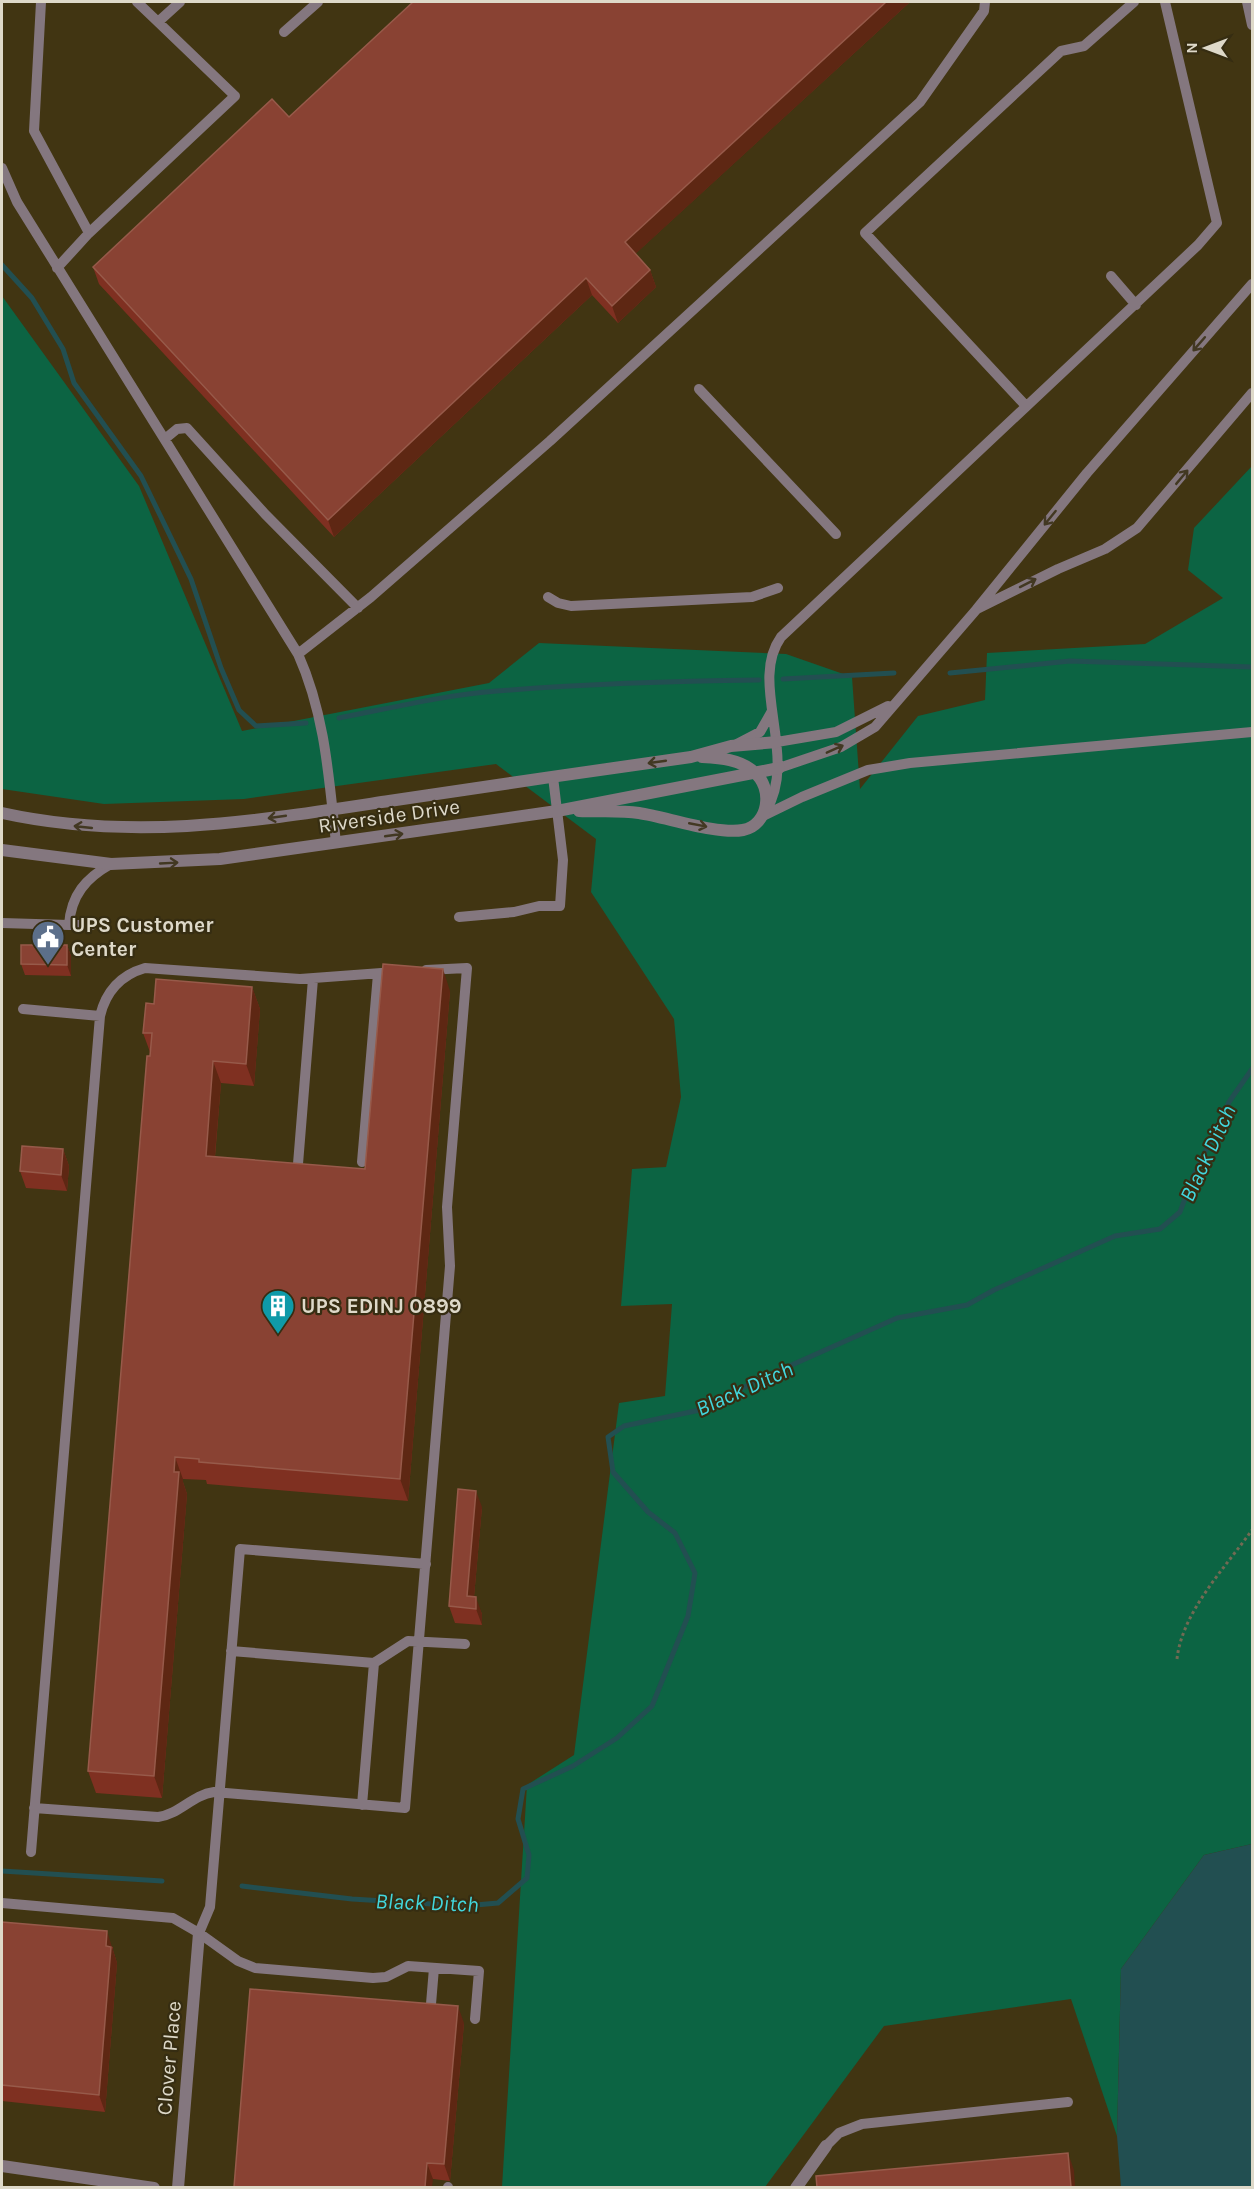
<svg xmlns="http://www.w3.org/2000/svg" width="1254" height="2189" viewBox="0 0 1254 2189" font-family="Karla,sans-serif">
<rect width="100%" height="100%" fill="#362d12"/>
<!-- built -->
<path fill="#413512" d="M2 2H1252V2187H2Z"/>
<!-- green -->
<path fill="#0c6443" d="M2 296 139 486 242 731 489 683 539 643 786 654 852 677 860 789 918 716 985 700 987 653 1145 644 1223 598 1188 570 1194 528 1252 466V1844L1204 1855 1121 1969 1117 2136 1071 1999 884 2026 765 2187H502L527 1785 574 1755 619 1403 665 1396 672 1304 621 1306 632 1169 666 1167 681 1097 674 1019 591 892 596 839 496 764 244 799 104 804 2 789Z"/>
<!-- water -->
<path fill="#224f51" d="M1252 1844V2187H1121L1117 2136 1121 1969 1204 1855Z"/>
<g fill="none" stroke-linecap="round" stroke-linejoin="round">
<!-- stream -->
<path stroke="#224f51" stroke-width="5" d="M2 265 32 298 63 349 74 383 141 476 191 579 221 668 239 710 256 726 306 723
M950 673 1070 661 1252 667
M783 679 894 673
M339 718C391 708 444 695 497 691 584 684 672 681 759 680
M2 1871 162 1881
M242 1886 352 1899 464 1906 498 1903 527 1878 529 1855 518 1819 523 1789 573 1766 617 1738 652 1706 688 1616 695 1573 675 1533 648 1512 613 1472 608 1437 624 1426 700 1410 756 1381 897 1318 967 1305 994 1290 1115 1236 1160 1229 1180 1212 1193 1177 1229 1102 1252 1069"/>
<!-- path -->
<path stroke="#726a53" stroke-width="3" stroke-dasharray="3 3" stroke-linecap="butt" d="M1177 1659C1182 1612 1225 1568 1252 1530"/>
<!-- service -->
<path stroke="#84777f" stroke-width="10" d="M41 2 34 131 89 233 235 96 158 22 180 2
M137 2 158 22
M1247 2 1252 25
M284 32 318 2
M2 168 17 202 298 654C325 714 329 778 336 843
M57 268 89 233
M1111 276 1136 305
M699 389 836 534
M1026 406 865 233 1061 51 1084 46 1134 2
M166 438 177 429 187 428 265 514 358 608
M548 597 558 603 571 606 752 597 778 588
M979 608 1058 569 1105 549 1137 528 1252 393
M298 654 371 597 550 441 920 102 984 11 985 2
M777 742 836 732 888 706
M737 744 760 732 772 711
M779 768 841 747 875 727 976 610 1087 473 1252 284
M766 811C799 756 748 683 781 637L1198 245 1217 223 1165 2
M763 816 802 797 868 770 910 763 1252 732
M459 917 514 912 539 906H560L563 860 553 777
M2 923 69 925C71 895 86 878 111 864
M69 925H92
M23 1009 100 1016
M362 1162 378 974
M298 1164 313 979
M231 1651 374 1663 408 1641 465 1644
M362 1805 374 1663
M34 1808 158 1817C180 1814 192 1795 214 1792L405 1808 450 1266 447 1207 467 968 426 970
M31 1852 100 1016C106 991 121 975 145 968L300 979 395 972
M2 1903 173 1918 199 1933 238 1961 255 1968 373 1978 386 1977 408 1966 479 1971 475 2019
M199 1933 210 1907 240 1549 426 1564
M430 2016 434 1968
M826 2146 839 2133 862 2124 1068 2102
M448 2188V2187"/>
<!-- minor -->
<path stroke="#84777f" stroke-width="12" d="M579 811C599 812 619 810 639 813 666 817 718 835 743 830 769 825 774 788 754 772 740 759 720 758 702 757
M2 813C134 842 257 821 389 801 490 786 590 771 691 757L731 746 777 742
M2 850 111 864 220 859 557 811 779 768
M2 2166 154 2188
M178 2188 199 1933
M796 2188 826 2146"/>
</g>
<!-- wall -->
<path fill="#7f3021" d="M413 2H910L635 254 650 270 656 287 618 323 592 295 334 537 99 284 93 267 289 117Z
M67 945 71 956V976L25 975 21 964Z
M252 987 260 1009 254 1086 221 1083 215 1157 365 1169 450 991 408 1501 207 1484 206 1480 183 1479V1482L187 1494 162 1798 96 1793 88 1771 150 1052 143 1033 154 1004Z
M63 1149 69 1166 67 1191 26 1188 20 1171Z
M482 1507 474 1597 482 1614V1625L455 1623 449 1606Z
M2 1922 113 1947V1950L117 1963 105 2112 2 2101Z
M464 2023 450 2181 433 2179 234 2187Z"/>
<!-- shaded-wall -->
<path fill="#5e2713" d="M886 2H910L631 258 625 242Z
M650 270 656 287 618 323 612 306Z
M586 278 592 295 334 537 328 520Z
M67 945 71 956V976L67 965Z
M443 969 450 991 408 1501 400 1479Z
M252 987 260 1009 254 1086 246 1064Z
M213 1061 221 1083 213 1177 206 1156Z
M63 1149 69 1166 67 1191 61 1175Z
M175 1457 183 1479V1482L187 1494 162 1798 154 1776Z
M476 1491 482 1507 473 1608 467 1596Z
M476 1597 482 1614V1625L476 1609Z
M107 1931 117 1963 105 2112 99 2095Z
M458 2006 464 2023 450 2181 444 2164Z
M1068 2153 1074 2170 1075 2187H1071Z
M427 2163 433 2179 432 2187H425Z"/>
<!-- building -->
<path fill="#894233" stroke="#975a4a" stroke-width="1.5" d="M413 2H886L625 242 650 270 612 306 586 278 328 520 93 267 272 99 289 117Z
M21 945H67V965L21 964Z
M383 964 443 969 400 1479 199 1462V1459L175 1457 174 1472H179L154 1776 88 1771 147 1056H150L152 1033H143L146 1003 154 1004 156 979 252 987 246 1064 213 1061 206 1156 365 1169Z
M22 1146 63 1149 61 1175 20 1171Z
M458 1489 476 1491 467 1596 476 1597V1609L449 1606Z
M2 1922 107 1931 106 1946 111 1947 99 2095 2 2085Z
M250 1989 458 2006 444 2164 427 2163 425 2187H234Z
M1068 2153 1071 2187H817L816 2176Z"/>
<!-- one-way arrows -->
<defs><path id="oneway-shaft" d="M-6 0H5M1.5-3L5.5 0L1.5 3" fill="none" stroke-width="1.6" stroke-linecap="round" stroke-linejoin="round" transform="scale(1.5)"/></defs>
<g stroke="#423822">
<use href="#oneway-shaft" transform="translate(1199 344) rotate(131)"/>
<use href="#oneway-shaft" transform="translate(1182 477) rotate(-50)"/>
<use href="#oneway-shaft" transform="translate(1050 518) rotate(129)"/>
<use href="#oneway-shaft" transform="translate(1028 583) rotate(-27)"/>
<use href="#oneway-shaft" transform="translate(835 749) rotate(-24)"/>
<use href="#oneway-shaft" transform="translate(657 762) rotate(172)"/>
<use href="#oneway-shaft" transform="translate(277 817) rotate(172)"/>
<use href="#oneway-shaft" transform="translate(698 825) rotate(11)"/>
<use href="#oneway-shaft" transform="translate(83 827) rotate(-174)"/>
<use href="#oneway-shaft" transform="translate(394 835) rotate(-8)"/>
<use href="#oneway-shaft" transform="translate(169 863) rotate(-3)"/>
</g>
<!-- icons -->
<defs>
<g id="civic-pin" transform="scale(1.725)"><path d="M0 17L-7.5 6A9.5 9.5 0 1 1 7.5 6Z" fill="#5c6f8a" stroke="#362d12"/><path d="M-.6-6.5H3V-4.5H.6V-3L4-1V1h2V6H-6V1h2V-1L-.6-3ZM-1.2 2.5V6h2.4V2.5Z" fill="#fff"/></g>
<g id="building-pin" transform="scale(1.725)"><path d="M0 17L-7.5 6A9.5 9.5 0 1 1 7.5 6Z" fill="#0f9aa8" stroke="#362d12"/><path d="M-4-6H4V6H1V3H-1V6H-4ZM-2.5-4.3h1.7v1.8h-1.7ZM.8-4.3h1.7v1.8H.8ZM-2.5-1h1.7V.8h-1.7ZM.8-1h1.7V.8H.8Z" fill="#fff"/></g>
</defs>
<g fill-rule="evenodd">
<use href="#civic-pin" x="48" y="937"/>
<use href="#building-pin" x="278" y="1306"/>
</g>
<g text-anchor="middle" stroke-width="4.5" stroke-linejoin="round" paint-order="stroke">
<!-- street labels -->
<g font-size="21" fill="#ded9c9" stroke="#362d12">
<text transform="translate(389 816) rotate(-8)" y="7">Riverside Drive</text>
<text transform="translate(169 2058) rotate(-85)" y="7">Clover Place</text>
</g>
<!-- poi labels -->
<g font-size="21" font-weight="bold" fill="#ded9c9" stroke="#362d12" text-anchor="start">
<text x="71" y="932">UPS Customer<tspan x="71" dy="24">Center</tspan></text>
<text x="301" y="1313">UPS EDINJ 0899</text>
</g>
<!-- water labels -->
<g font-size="22" font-style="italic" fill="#42d7dd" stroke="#362d12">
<text transform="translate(1207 1153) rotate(-65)" y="8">Black Ditch</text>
<text transform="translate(744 1388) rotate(-24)" y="8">Black Ditch</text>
<text transform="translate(427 1902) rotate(2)" y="8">Black Ditch</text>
</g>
</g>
<!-- border -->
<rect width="1254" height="2189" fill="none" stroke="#ded9c9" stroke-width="6"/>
<!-- north arrow -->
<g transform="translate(1206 48) rotate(270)" stroke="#362d12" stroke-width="4.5" paint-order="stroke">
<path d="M0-4.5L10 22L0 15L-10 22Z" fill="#ded9c9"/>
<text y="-9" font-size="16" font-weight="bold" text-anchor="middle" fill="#ded9c9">N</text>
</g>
</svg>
